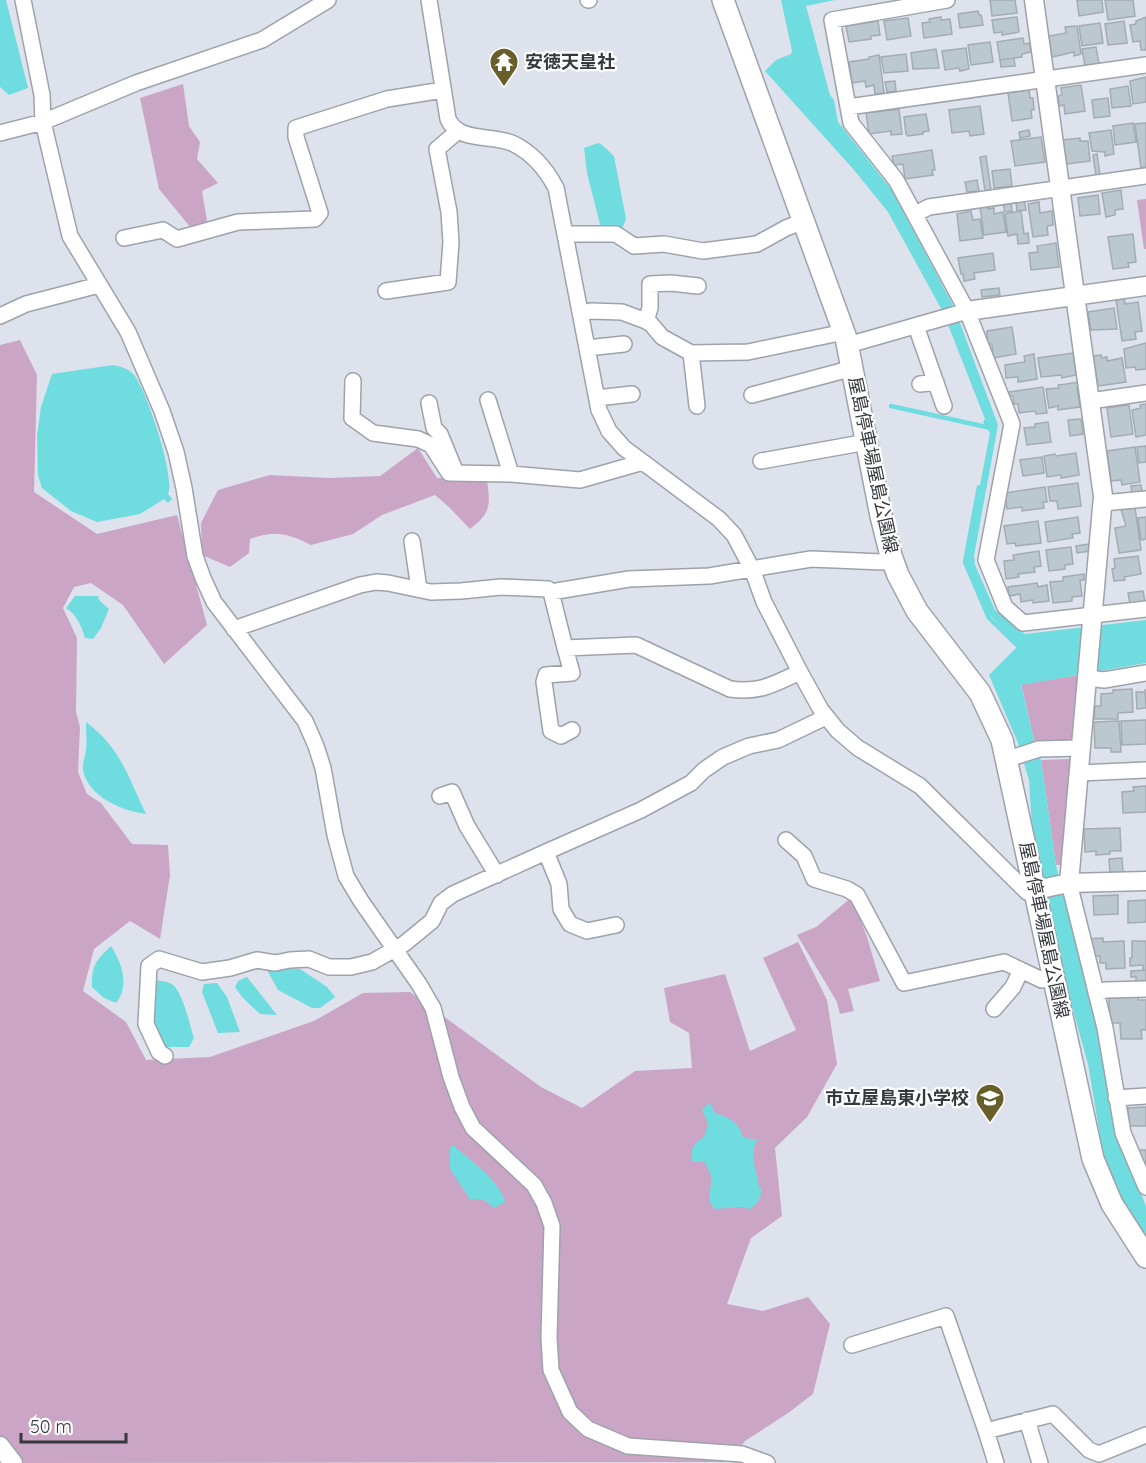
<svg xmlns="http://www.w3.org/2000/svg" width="1146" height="1463" viewBox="0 0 1146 1463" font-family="Quicksand,'Noto Sans JP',sans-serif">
<rect width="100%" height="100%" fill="#dde2ed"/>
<!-- green -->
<path fill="#cba5c5" d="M183 84 189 126 200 142 197 159 218 183 202 191 207 221 191 228 159 189 140 98Z
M1146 199V249H1144L1137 200Z
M20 340 37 375 34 492 97 534 177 515 207 625 164 664 123 605 91 583 74 587 63 608 77 638 76 712 80 727 78 772 87 794 101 803 132 844 168 845 170 875 160 939 130 921 94 949 83 991 126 1022 146 1060 210 1057 314 1021 363 993 410 992 541 1087 582 1108 635 1071 692 1068 689 1033 670 1022 664 988 725 974 750 1051 796 1030 763 958 798 942 827 1000 837 1064 807 1117 775 1148 782 1216 751 1238 727 1304 763 1311 808 1297 830 1324 813 1394 788 1413 745 1441 730 1462 0 1463V345Z
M418 448 437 478 487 479C490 505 492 512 470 529L449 507 435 495 382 515 353 534 311 545C288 533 274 530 250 539L249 553 230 567 202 555 201 523 218 490 270 475 330 478 380 476Z
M1079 675 1073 742 1035 744 1021 684Z
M1070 759 1062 865H1056L1041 760Z
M852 897 867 937 880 981 848 989 854 1011 840 1014 837 1002 797 935 816 927Z"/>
<!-- water -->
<path fill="#6fdce0" d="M0 0H6L28 88 9 95 0 87Z
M781 0H835L806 6 830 95 834 100 838 122 891 189 954 307 998 425 974 556 975 565 995 610 1025 634 1146 620V663L1021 685 1035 744 1041 760 1056 865 1078 955 1094 1008 1135 1176 1146 1207V1240L1128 1213 1105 1165 1088 1064 1061 966 1032 828 1029 780 1018 743 989 675 1019 645 987 612 967 564V552L990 433 983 422 985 419 943 312 888 212 854 170 765 71 776 60 791 54 792 51Z
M598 143 601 144 614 156 626 219 622 229 601 228 587 173 584 148Z
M113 365C121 367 128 368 134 375 146 389 176 478 168 494L172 499 168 503 164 499 140 514 97 522 71 511 42 488 38 476 37 436 41 407 52 374Z
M75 596H98L99 600 109 609 101 628 93 639 85 638C81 625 77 615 66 608Z
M86 722C121 748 128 777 146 814 123 811 88 797 83 770 82 764 85 758 86 751 87 742 86 732 86 722Z
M111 946C122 963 130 986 116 1003L104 998 92 987C92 965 95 961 111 946Z
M281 967 300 969 327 987 335 997 320 1008H312L278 990 267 970Z
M247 977 277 1015 260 1014 242 997 235 987 238 981Z
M155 980C161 981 168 981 173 985 183 993 190 1026 194 1038L189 1047H166L151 1021Z
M217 983 227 997 240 1032 218 1033 202 992 204 984Z
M710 1103 715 1113C729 1118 738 1121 743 1137L754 1140 759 1138C747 1151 757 1171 759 1187L762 1190 758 1202 750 1209 740 1207 715 1209C699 1193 722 1187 704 1162H692C691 1149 692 1144 704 1137L708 1124 702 1109Z
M453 1145C468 1158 502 1183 505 1202L494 1208 484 1200 470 1199 450 1169V1148Z"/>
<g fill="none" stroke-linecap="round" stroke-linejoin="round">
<!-- stream -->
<path stroke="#6fdce0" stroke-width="4.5" d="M891 406 991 428
M979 487 965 562 989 618 1022 650"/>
</g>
<!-- building -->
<path fill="#bcc8cf" stroke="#a1acb3" stroke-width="1.5" d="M990 0H1015L1017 13 992 16Z
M1077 0H1102L1103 12 1079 16Z
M1105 0H1133L1135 16 1108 20Z
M978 11 979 15H981L983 25 960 28 958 14Z
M941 17V20L950 19 952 34 924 38 922 23 930 22 929 19Z
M1017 17 1019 32 1002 35V32L994 33 992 20Z
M1146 17V50H1141L1140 41 1133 42 1130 25 1136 24V21Z
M908 18 911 36 887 40 884 21Z
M878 21 880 35 871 36V39L849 42 846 26Z
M1124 21 1127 43 1108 45 1105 24Z
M1100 23 1103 43 1082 46 1079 26Z
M1077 26 1081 54 1074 56V52L1052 57 1049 36 1066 33 1065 27Z
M1023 38 1024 44 1030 43 1031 52 1022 54V57L1000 60 997 42Z
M990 42 993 62 971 65 968 45Z
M1096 47 1099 64 1085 66 1082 49Z
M966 48 969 69 960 71 959 68 945 70 942 51Z
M936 49 939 68 913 69 911 53Z
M906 54 908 71 884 73 881 57Z
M879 55 884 93 875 94 874 85 866 87 865 81 852 83 849 62 869 59V57Z
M1014 58 1015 66 1001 67 1000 60Z
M1146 77V102L1133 104 1130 81Z
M895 81 896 91 887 92 885 82Z
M1081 85 1085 111 1065 114 1064 105 1059 106 1058 96 1062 95 1061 88Z
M1128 86 1131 106 1112 108 1110 89Z
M1029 90 1030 98H1033L1034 110H1031L1032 118 1012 121 1008 93Z
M1108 98 1110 116 1094 118 1092 100Z
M980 106 984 134 970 136 969 131 952 133 949 110Z
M899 109 902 134 891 135V131L869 134 866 113Z
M926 114 929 131 923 132V134L908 136 906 134 904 117Z
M1133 123 1136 142 1115 145 1113 126Z
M1146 123V167L1141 168 1135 124Z
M1029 130 1030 136 1020 138 1019 132Z
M1111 130 1114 154 1105 156V152L1092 151 1089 133Z
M1041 137 1045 162 1015 166 1011 141Z
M1080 138V141H1088L1090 161 1067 164 1063 140Z
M932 150 935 170H932L933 175 905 179 903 164 894 165 892 156Z
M1097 154 1100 175 1096 176 1093 155Z
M986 156 991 190 985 191 980 157Z
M1010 169 1012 186 994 188 992 171Z
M977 180 979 191 967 192 965 182Z
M1121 190 1123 209 1115 210V215L1106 217 1102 193Z
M1098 195 1100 214 1080 216 1078 198Z
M1024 200 1026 210 1017 211 1016 201Z
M1011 202 1012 211 1005 212 1003 203Z
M1039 202 1040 213 1052 211 1053 225 1047 226 1048 235 1033 237 1028 204Z
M988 206V209L994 208V214L1003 212 1006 232 984 235 980 207Z
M971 211 973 220 980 219 983 238 960 241 957 214Z
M1021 211 1024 234 1028 233 1029 243 1018 244 1017 234 1008 236 1005 214Z
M1133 234 1136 262 1128 263 1129 267 1113 269 1108 237Z
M1056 243 1059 267 1031 270 1029 253 1038 252 1037 246Z
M993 253 995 270 974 273 975 279 964 281 963 274H961L958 258Z
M999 288 1000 295 982 297 981 290Z
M1124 299 1125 304 1138 302 1142 331 1135 332 1136 339 1122 341 1116 300Z
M1114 308 1117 329 1091 330 1088 312Z
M1012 327 1016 354 993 358 992 344H988L987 331Z
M1146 343V369L1136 370 1135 367 1126 368 1124 349Z
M1073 353 1076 375 1062 378 1061 375 1041 377 1038 358Z
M1034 354 1037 379 1018 382V377L1006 378 1005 365 1025 362 1024 356Z
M1101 355 1102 358 1107 357V361L1122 358 1126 382 1098 386 1093 356Z
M1080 382 1081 388H1077L1080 407 1058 410V406L1049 408 1046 389 1059 388 1058 385Z
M1043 387 1047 413 1036 414 1035 411 1019 413 1018 404H1014L1013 396H1009V392Z
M1146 404V435L1136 437 1132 410 1141 408 1140 405Z
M1129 405 1133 434 1111 437 1107 408Z
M1081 419 1083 434 1070 436 1068 420Z
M1048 422 1051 442 1027 445 1024 428 1035 427V424Z
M1146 446V462L1139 463 1137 447Z
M1135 447 1140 482 1122 485 1121 480 1111 481 1107 451Z
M1076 453 1079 475 1061 478V475L1047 477 1044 456 1055 454 1056 456Z
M1042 457 1044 473 1023 476 1020 460Z
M1078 483 1081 506 1058 509 1057 501H1050L1048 487Z
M1141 485 1142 491 1132 493 1131 486Z
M1045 487 1047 502H1043L1044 508 1022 511V507L1007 509 1005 493Z
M1135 508 1141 550 1119 553 1115 528 1126 526 1121 509Z
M1078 517 1080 533 1072 534 1073 538 1048 542 1045 522Z
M1146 517V539L1141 540 1138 518Z
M1038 521 1041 543 1016 546 1015 543 1007 544 1004 526Z
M1089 544 1090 551 1077 553 1076 546Z
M1071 547 1073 564 1065 565V569L1049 571 1046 550Z
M1039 551 1041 566 1034 567 1035 572 1018 574 1019 577 1006 579 1004 561 1014 560 1013 555Z
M1138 556 1141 574 1124 577 1125 580 1114 581 1112 569 1115 568 1114 559Z
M1084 574V580H1080L1082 596 1072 597V601L1053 603 1050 582 1063 581V577Z
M1037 583 1038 587 1047 585 1049 601 1033 603V600L1021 602 1020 594 1009 596 1008 587Z
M1143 591 1145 602 1130 604 1128 593Z
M1132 689 1133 712 1118 713V719H1094L1095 706H1101V694L1113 693V690Z
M1145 689 1146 708 1137 709 1136 692H1145Z
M1146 720V744L1122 745 1121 721Z
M1119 721 1121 752H1111V748H1095L1094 722Z
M1146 786V812L1123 813 1122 792 1134 791 1133 787Z
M1120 828 1121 851H1110V854L1096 855V851L1085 852 1084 829Z
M1122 858 1123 872H1110L1109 859Z
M1118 895V914L1094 915 1093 896Z
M1146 900V922L1128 923V901Z
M1103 938V942L1124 941 1125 968 1106 969V963H1100V956H1092L1088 939Z
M1132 941H1146V970H1143V965L1130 966V958H1132Z
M1146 970V982H1136V977H1131V971Z
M1138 997V1000H1146V1030H1141L1142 1039H1121L1120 1023H1110L1109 998Z
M1146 1107V1126H1129L1128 1108Z
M1137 1150H1146V1169Z"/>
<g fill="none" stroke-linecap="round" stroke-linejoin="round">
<!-- minor casing -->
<g stroke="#9da2ac" stroke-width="18">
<path id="minor" d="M23 0 42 95 43 122 70 236 128 332 162 411 176 452 184 488 195 556 203 578 214 602 305 721 316 746 323 768 335 835 346 876 361 901 419 984 433 1008 451 1077 462 1107 473 1128 534 1185 544 1203 552 1226 549 1338 551 1370 570 1412 588 1429 628 1446 742 1454 767 1463
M429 0 448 119C458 143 494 134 514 144 534 154 546 169 556 188L599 410 609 431 624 448 719 519 734 535 752 569 764 602 800 672 821 710 838 731 858 748 920 786 1027 892 1035 890
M588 0H589
M947 0 832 20 851 123 896 180 967 311 1012 424 986 560 1005 607 1023 623 1146 609
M848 107 1146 65
M0 133 43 122 136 83 262 40 328 0
M915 214 929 207 1146 176
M566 234H616L634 246 664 244 703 251 757 244 786 228 804 221
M124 238 163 230 177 239 238 222 315 219 320 213 296 137V128L387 99 443 90
M386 291 448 282 451 242 449 212 437 149 457 132
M581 313 591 311 622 312 646 321 651 324 662 337 691 353 748 352 844 332
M0 316 26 304 99 285
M646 321 650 308V284L671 283 698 286
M916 326 944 406
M848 345 967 311
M587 348 624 344
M691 353 697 406
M353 381 352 418 373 433 418 439 431 445 449 473 511 474 580 480 643 462
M920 384 936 382
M752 395 853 368
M597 398 632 394
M488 400 511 474
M1090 401 1146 393
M429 403 434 428 440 434 454 468
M761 461 867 442
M1103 503 1146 499
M412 541 419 589
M551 592 629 579 709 576 811 559 883 562 892 558
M234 629 360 585 376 582 388 583 431 592 461 591 501 587 548 589 551 592 565 648 636 645 730 689C761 693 774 684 800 672
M565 648 572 673 546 675 544 682 551 731 561 736 572 730
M1088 678 1104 680 1146 673
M1008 759 1039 749 1081 748
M1079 773 1146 770
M440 796 452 792 467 826 497 875
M786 840 804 856 814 879 847 889 857 895 904 983 1004 962 1042 980 1054 977
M1069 883 1105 1028 1123 1133 1146 1187
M616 925 587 931 570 924 561 909 559 884 546 852 641 810 691 783 704 770 723 757 749 746 778 740 826 717
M1096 993 1106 990 1146 989
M994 1009 1013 987 1021 970
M165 1056 159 1052 146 1024 149 966 159 959 202 972 230 968 257 960 275 963 290 960 309 959 329 967H351L372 962 404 944 432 921 441 903 453 894 546 852
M1116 1098 1146 1096
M852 1345 946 1316 986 1431 1053 1414 1089 1450 1099 1454 1146 1435
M1027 1420 1040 1463
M986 1431 996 1463"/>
</g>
<!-- tertiary casing -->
<g stroke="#9da2ac" stroke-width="21">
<path id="tertiary" d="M1034 0 1103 496 1069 883
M967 311 1146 286
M1035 890 1069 883 1146 881
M0 1446 13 1463"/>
</g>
<!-- secondary casing -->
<g stroke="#9da2ac" stroke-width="24">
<path id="secondary" d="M723 0 846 338 881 516 891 556 898 575 917 611 980 693 1002 740 1093 1159 1112 1204 1146 1257"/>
</g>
<!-- minor -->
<use href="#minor" stroke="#fff" stroke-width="15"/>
<!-- tertiary -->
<use href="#tertiary" stroke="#fff" stroke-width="18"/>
<!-- secondary -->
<use href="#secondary" stroke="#fff" stroke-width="21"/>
</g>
<!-- icons -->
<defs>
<g id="temple-pin" transform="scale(1.5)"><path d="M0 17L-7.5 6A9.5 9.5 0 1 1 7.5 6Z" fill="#685e2a" stroke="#fff"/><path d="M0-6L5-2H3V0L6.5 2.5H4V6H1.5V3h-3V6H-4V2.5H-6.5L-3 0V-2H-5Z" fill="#fff"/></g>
<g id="school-pin" transform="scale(1.5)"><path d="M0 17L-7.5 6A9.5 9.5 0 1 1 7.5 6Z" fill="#685e2a" stroke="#fff"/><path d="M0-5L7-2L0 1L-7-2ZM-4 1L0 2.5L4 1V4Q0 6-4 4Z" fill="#fff"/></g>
</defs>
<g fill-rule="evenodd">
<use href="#temple-pin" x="504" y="62"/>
<use href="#school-pin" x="990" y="1098"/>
</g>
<g text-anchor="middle" stroke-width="4.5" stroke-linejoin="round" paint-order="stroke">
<!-- poi labels -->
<g font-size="18" font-weight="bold" fill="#35383c" stroke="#fff" text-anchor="start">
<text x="525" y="68">安徳天皇社</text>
<text x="969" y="1104" text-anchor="end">市立屋島東小学校</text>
</g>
<!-- street labels -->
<g font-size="18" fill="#35383c" stroke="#fff">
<text transform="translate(873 465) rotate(78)" y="6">屋島停車場屋島公園線</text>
<text transform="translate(1044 930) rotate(78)" y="6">屋島停車場屋島公園線</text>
</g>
</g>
<!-- scale -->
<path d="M21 1433v9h105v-9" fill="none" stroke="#35383c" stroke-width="3"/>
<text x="30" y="1433" font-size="18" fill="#35383c" stroke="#ffffff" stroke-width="4.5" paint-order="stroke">50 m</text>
</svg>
